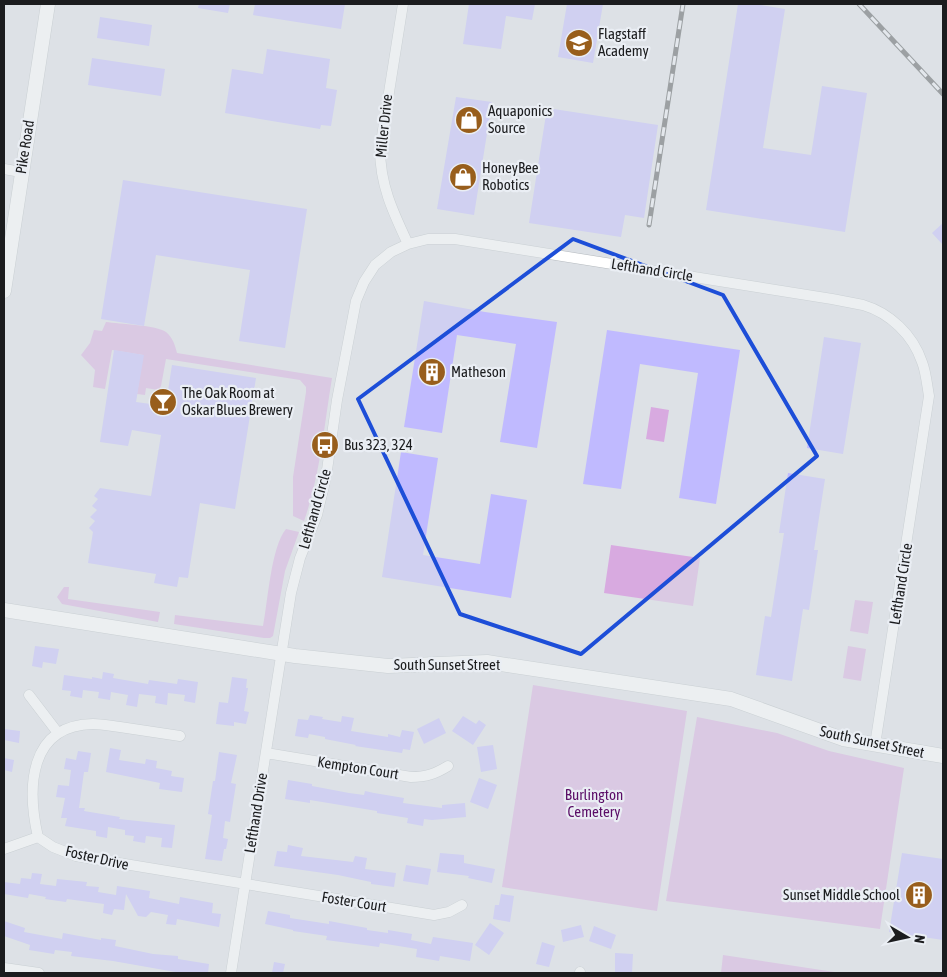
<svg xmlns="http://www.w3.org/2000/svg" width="947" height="977" viewBox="0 0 947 977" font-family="'Asap Condensed',sans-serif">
<rect width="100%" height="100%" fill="#dde1e6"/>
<!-- green -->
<path fill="#d8aae0" d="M106 322C119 324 157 325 166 332 173 338 175 345 177 353L332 378C324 426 320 476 304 521L293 516V477L306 392V387L300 380 166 359 161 386 158 390 146 388 145 395 137 394 143 355 112 350 105 389 93 387 95 370 81 355 90 343 94 330 102 331Z
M651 407 669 410 664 442 646 439Z
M286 529 299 532 285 571 273 636 270 638H264L174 624 175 615 263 626C268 601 271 547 286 529Z
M611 545 700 558 693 606 604 593Z
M64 587H69L68 599 160 612 158 622 62 604 57 597Z
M855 600 873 602 868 634 850 631Z
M848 646 866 649 861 681 843 678Z
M533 685 687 711 657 911 502 887Z
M697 717 777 733 829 751 904 768 880 929 666 901Z
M723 955 841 973H721Z"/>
<!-- building -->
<path fill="#c0baff" d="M199 4H230L228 13 198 8Z
M255 4H345L341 29 253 15Z
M469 4H535L532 20 506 16 501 49 463 44Z
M567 4H603L593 63 558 57Z
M738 4H754L785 9 763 148 811 155 822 86 867 93 845 232 706 210Z
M100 17 152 25 149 46 97 38Z
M267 49 330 59 326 88 337 90 331 126 321 125 320 129 225 113 232 69 263 74Z
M92 58 165 69 161 96 88 85Z
M456 97 492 102 474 215 437 209Z
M547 108 658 125 644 218 625 215 621 237 529 223Z
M123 180 307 209 285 348 239 341 250 270 156 255 144 326 101 319Z
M943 223V245L932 233Z
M424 301 485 312 557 322 537 448 500 442 516 344 457 335 442 433 404 427Z
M607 330 740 350 716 504 679 498 698 373 640 364 621 489 583 484Z
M824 337 861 343 843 454 807 448Z
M114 350 144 355 136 402 158 405 160 396 167 397 172 365 256 378 235 509 200 503 188 578 179 577 177 587 154 583 156 574 88 563 93 532 89 528 95 521 90 517 97 510 92 506 98 499 94 496 100 488 151 496 161 435 132 430 128 446 100 442Z
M401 452 438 458 423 555 480 564 491 494 527 500 511 598 382 577Z
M788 473 825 479 814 550H818L809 610 803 609 792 681 756 675 765 616 771 617 784 533H779Z
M35 646 59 649 56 664 43 662 42 668 32 666Z
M103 672 114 674 113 678 148 684 149 680 177 684 178 679 198 682 195 703 184 701 185 695 168 693 167 705 155 703 156 696 139 694 137 707 126 705 128 695 111 692 110 700 98 698 99 692 83 690 82 698 70 696 71 691 62 690 64 675 92 679V677L102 679Z
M232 677 247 679 246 688H248L244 711 249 712 246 724 234 722V726L216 724 219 702 228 703Z
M310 715 323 717 322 719 341 722 342 716 354 718 351 731 388 737V734L400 737 402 730 414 732 410 750 403 749 402 753 355 746 356 745 325 739V737L309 734 308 738 295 736 298 719 308 720Z
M463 716 476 724 479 720 486 725 473 745 452 731Z
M439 718 446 733 424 744 417 729Z
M4 729 20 731 19 743 4 740Z
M493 745 497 769 481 772 477 747Z
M110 748 121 750 119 760 145 764 146 759 157 761 156 768 172 771 171 776 184 778 182 792 159 789 160 783 106 772Z
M78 751 91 753 88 772H84L79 808H85L84 811 120 817 119 819 175 825 172 848 161 847 162 838 146 836 145 843 133 841 134 836 125 835V830L108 827 107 838 96 836V831L65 826 67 818H61L65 798 56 797 58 785 69 786 71 770 64 769 66 758 76 760Z
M219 752 237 755 231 783 236 784 230 822 225 821 223 838 228 839 226 849H224L222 861 205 859 212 815 208 814 213 781H215Z
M4 758 14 760 12 772 4 770Z
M479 778 497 785 488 809 470 802Z
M288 780 312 784V786L349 793 364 795 365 791 374 793 404 798 403 803 442 808V805L465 803 466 817 432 820 424 819 423 826 407 823 408 818 377 813V811L310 800V803L285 799Z
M288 845 303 848 301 856 353 862 355 856 367 858 365 869 396 873 394 887 371 884V882L338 875 274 866 277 851 287 852Z
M440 853 464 855V863L495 869 492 883 468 878 469 876 437 872Z
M902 853 943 859V940L889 932Z
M406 865 431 869 428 885 403 881Z
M32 873 42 874 40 884 56 886 57 879 87 882 86 886 99 887 98 892 116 895 117 886 150 891 149 898 179 904 180 897 213 903 212 913 221 914 219 927 177 919 176 925 166 924 168 915 151 912 146 917 138 916 126 894 124 910 114 909 112 915 103 913 104 904 67 899 66 902 45 899 46 897 29 894 28 898 4 894V882L20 884 21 878 31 879Z
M501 894 514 896 510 922 493 919 495 905H499Z
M268 911 290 915V918L329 924V921L367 928V930L388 933V930L412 934 411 940 431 944 433 937 473 943 470 961 440 956 439 961 416 957 417 949 380 943 379 947 326 940 327 936 293 931V930L265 924Z
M4 921 25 928 24 932 62 939 63 933 101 940V938L116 940 115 946 153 954 178 956V959L209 964 208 973H181L113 961 71 956 72 952 55 950 54 954 29 950 30 945 4 936Z
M490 923 504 933 489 955 475 945Z
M581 925 584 937 563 942 561 930Z
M594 926 616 935 611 949 589 941Z
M542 942 555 946 549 967 536 964Z
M615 953 633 954 632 973H615Z
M274 962 285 964 283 973H272Z"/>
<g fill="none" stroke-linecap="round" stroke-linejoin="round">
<!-- street casing -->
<g stroke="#b5babf" stroke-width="11">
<path id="street" d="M403 4 380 149C380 185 393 212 408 244
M4 169 21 172
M29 695 58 733
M180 736C160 733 140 730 120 727 111 726 102 724 93 724 28 725 27 789 38 837L53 847 76 856 434 915 449 912 462 905
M266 753 411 777C426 777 435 774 448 766
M4 849 38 837
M4 968 39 973
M231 973 291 593 300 558 317 515 326 477 337 400 356 301 364 282 375 265 391 252 408 244 428 239H455L832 299C842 301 853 303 863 305 890 313 913 335 922 362 926 372 927 385 929 396L875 745
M580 973V972"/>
</g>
<!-- secondary casing -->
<g stroke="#b5babf" stroke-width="15">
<path id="secondary" d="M4 291 48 4
M4 610 295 656 388 666 487 662 731 699 843 739 943 756"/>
</g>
<!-- street -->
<use href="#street" stroke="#fff" stroke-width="10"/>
<!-- secondary -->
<use href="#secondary" stroke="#fff" stroke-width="14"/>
<!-- rail casing -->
<g stroke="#4e5053" stroke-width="5">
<path id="rail" d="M859 4 943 94
M649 225 683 4"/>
</g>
<!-- rail -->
<use href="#rail" stroke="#eaeef4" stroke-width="3" stroke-dasharray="9" stroke-linecap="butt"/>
</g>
<!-- marked area -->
<path d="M0 0H947V977H0ZM573 239 723 295 817 456 581 654 460 614 358 399Z" fill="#dde1e6" fill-opacity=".55" fill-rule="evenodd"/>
<path fill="none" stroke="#1d4ed8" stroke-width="4" stroke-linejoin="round" d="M573 239 723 295 817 456 581 654 460 614 358 399Z"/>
<!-- icons -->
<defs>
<g id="school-disc" transform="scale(1.4375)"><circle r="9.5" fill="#985e1c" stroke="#eaeef4"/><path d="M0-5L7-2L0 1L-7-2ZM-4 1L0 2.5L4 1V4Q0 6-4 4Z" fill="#fff"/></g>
<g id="shop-disc" transform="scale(1.4375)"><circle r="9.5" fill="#985e1c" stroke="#eaeef4"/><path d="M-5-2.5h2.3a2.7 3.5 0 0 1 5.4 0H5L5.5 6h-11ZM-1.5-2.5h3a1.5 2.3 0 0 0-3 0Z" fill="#fff"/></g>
<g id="building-disc" transform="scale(1.4375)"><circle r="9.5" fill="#985e1c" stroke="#eaeef4"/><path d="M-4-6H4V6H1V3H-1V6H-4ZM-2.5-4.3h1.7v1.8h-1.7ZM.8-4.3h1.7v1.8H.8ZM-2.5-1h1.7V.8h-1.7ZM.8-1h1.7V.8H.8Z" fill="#fff"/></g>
<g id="bar-disc" transform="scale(1.4375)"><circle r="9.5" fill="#985e1c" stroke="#eaeef4"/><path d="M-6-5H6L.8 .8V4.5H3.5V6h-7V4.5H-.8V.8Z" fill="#fff"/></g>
<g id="bus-disc" transform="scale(1.4375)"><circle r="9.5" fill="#985e1c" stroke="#eaeef4"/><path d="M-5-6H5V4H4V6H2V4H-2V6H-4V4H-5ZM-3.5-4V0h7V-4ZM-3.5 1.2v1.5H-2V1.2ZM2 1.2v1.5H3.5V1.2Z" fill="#fff"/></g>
</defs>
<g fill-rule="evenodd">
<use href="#school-disc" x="579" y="43"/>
<use href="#shop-disc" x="469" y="120"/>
<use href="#shop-disc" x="463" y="177"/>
<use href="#building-disc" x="432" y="372"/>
<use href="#bar-disc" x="163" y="402"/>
<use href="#bus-disc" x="325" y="445"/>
<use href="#building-disc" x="919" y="895"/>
</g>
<g text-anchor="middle" stroke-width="4.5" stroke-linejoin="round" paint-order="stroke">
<!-- poi labels -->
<g font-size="15" fill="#1b1c1e" stroke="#eaeef4" text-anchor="start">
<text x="598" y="39">Flagstaff<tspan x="598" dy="17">Academy</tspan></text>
<text x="488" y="116">Aquaponics<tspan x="488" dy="17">Source</tspan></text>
<text x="482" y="173">HoneyBee<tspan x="482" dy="17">Robotics</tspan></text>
<text x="451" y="377">Matheson</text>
<text x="182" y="398">The Oak Room at<tspan x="182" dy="17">Oskar Blues Brewery</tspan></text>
<text x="344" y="450">Bus 323, 324</text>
<text x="900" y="900" text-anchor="end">Sunset Middle School</text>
</g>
<!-- street labels -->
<g font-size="15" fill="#1b1c1e" stroke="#eaeef4">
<text transform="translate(384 126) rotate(-84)" y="5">Miller Drive</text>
<text transform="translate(25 147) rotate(-81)" y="5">Pike Road</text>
<text transform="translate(652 270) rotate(9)" y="5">Lefthand Circle</text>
<text transform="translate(315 509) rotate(-74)" y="5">Lefthand Circle</text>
<text transform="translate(901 584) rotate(-81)" y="5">Lefthand Circle</text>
<text x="447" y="670">South Sunset Street</text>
<text transform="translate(872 742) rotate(12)" y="5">South Sunset Street</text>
<text transform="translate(358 768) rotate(9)" y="5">Kempton Court</text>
<text transform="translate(256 813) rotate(-81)" y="5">Lefthand Drive</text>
<text transform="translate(97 858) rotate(13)" y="5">Foster Drive</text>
<text transform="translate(354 902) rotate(9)" y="5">Foster Court</text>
</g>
<!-- park labels -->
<g font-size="15" fill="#5b0e67" stroke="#eaeef4">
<text x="594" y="800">Burlington<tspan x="594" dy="17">Cemetery</tspan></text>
</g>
</g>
<!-- border -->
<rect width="947" height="977" fill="none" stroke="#1b1c1e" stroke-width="10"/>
<!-- north arrow -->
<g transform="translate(907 937) rotate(99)" stroke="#eaeef4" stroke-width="4" paint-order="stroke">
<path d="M0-4L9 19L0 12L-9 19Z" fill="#1b1c1e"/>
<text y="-8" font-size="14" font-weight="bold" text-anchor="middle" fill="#1b1c1e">N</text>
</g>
</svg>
